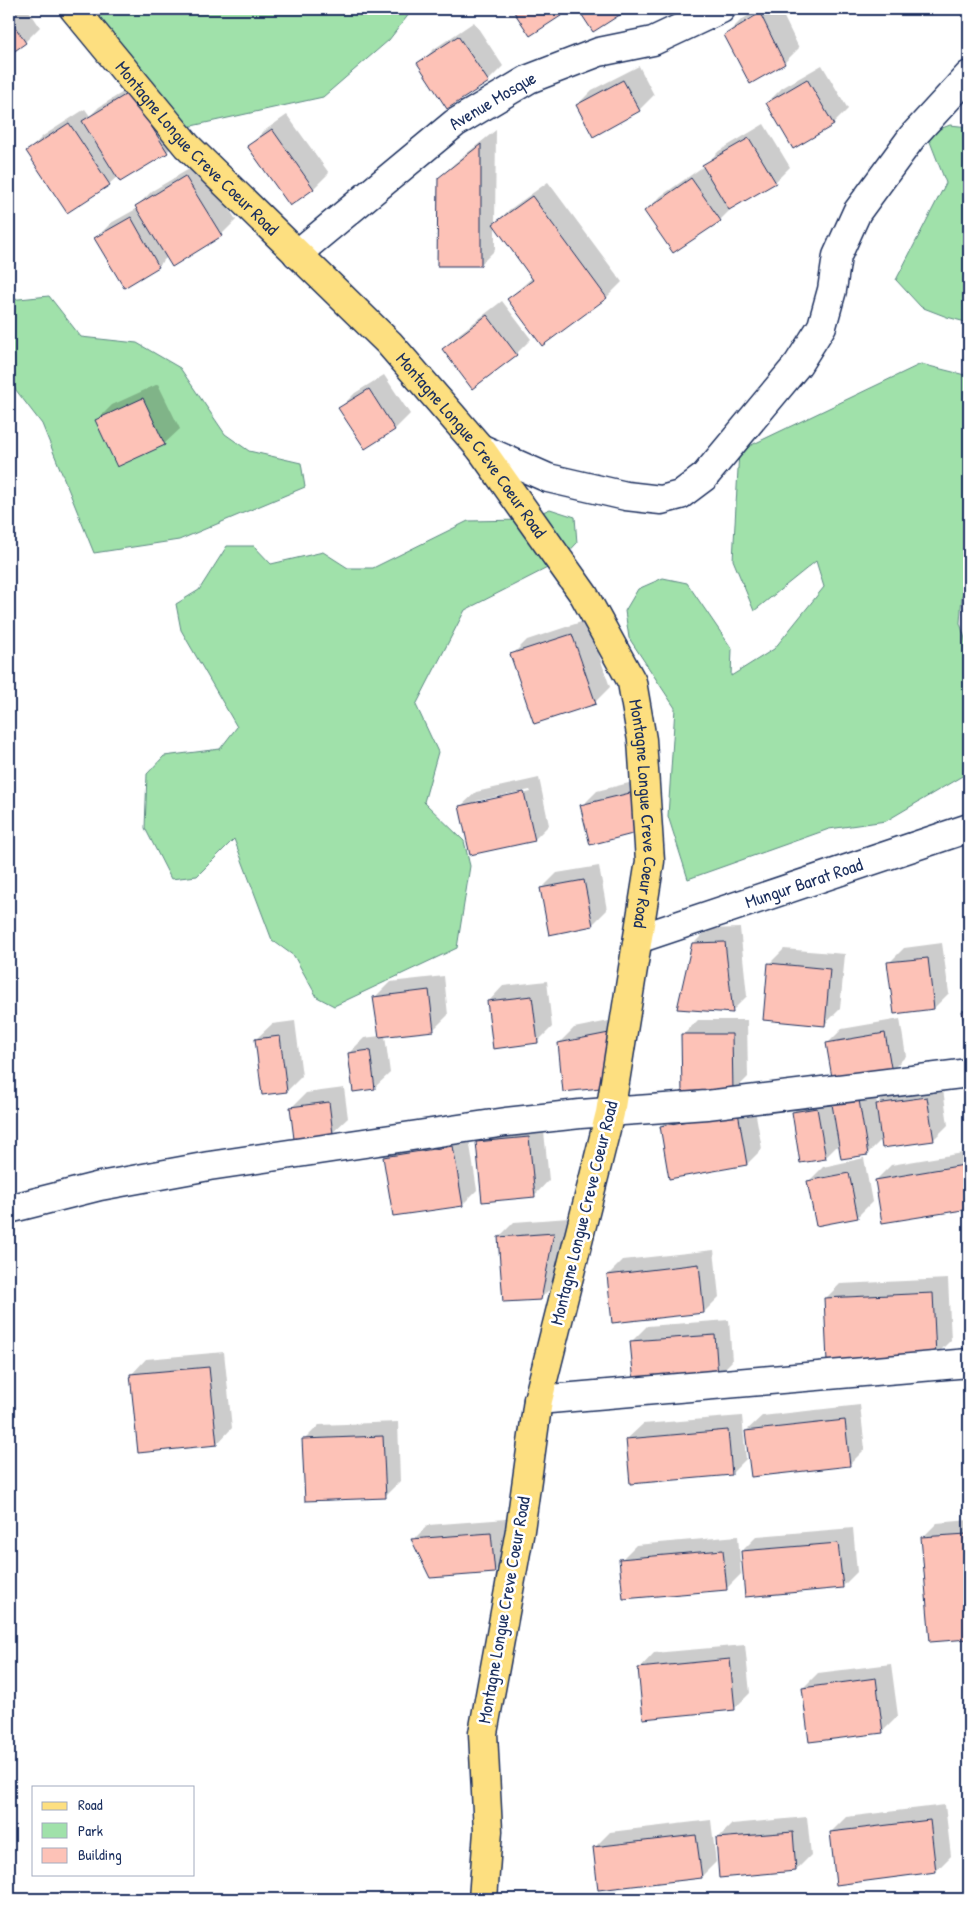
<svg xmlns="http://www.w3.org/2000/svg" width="978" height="1908" viewBox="0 0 978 1908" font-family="'Patrick Hand',sans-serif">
<rect width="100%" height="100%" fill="#fff"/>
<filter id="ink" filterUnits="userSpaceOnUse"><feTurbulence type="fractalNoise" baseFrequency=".02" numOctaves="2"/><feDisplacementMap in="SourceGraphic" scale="10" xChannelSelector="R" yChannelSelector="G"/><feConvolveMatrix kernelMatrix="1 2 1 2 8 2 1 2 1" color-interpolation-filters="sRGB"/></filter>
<g filter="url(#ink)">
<!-- green -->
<path fill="#a0e1aa" stroke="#5e8884" d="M90 9H413L389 40 323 97 187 127Z
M950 125 969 127V323L947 317 921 307 896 280 946 183 927 134Z
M49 296 81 337 137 343 180 368 225 434 249 451 301 463 305 487 179 540 94 553 42 424 9 381V300Z
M921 364 969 376V590L962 595 960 623 969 651V772L886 821 829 829 688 879 668 816 675 708 629 638 625 611 638 589 663 578 687 583 732 649 731 676 774 649 824 587 816 561 754 611 733 560 739 451Z
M550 509 575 517 577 543 559 562 465 610 416 705 438 752 424 802 464 841 470 866 457 948 334 1006 317 997 294 956 272 940 234 839 197 876 171 879 145 828 147 774 164 756 220 749 237 727 181 630 176 604 199 590 227 546H254L271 564 323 552 348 568H373L468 521 524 520Z"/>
<!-- shadow -->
<path fill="#0003" fill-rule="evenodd" d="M9 9H28L40 27 25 42 9 54Z
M514 9H569L530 34Z
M662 9H671L665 13Z
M760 9H780L799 48 784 63 726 35 741 20ZM765 9 766 11 742 26V23Z
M474 22 503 66 488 81 419 64 434 49Z
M822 65 848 109 833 124 767 103 782 88Z
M639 66 654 95 639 110 577 105 592 90Z
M146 78 182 137 167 152 118 176 109 184 68 211 28 151 43 136 85 109 90 116 99 107Z
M287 115 329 173 314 188 290 204 249 146 264 131Z
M764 124 790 167 775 182 733 207 720 220 646 211 661 196 704 166 719 151Z
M496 130 495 224 509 210 548 182 622 282 607 297 542 345 508 299 533 277 495 226V250L480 265 439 178 455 163Z
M201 162 236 220 221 235 167 257 158 266 96 238 111 223 138 208 137 206 152 191Z
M502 301 531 339 516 354 444 349 459 334Z
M384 375 410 414 395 429 366 448 340 408 355 393Z
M158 384 180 429 164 444 97 420 112 405Z
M587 620 610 687 595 702 512 655 527 640Z
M539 778 549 825 534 840 460 807 476 792ZM530 790 531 792 476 804V801Z
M645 779 654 816 582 806 597 791Z
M599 866 607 910 592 925 541 889 557 873Z
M740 928 747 996 732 1011 693 944 708 929Z
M969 934V952L967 936Z
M942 943 949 993 934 1008 889 963 904 948Z
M784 949 845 954 840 1009 825 1024 769 964Z
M444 976 448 1015 433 1030 385 1036 390 1073 374 1088 349 1053 364 1038 380 1036 375 997 390 982Z
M547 981 552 1027 537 1042 488 1002 503 986Z
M969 1005V1043H968L963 1011Z
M624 1018V1071L559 1043 574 1028Z
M900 1019 906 1056 891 1071 827 1044 842 1029Z
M698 1020H747L748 1077 733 1092 683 1035Z
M295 1021 302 1076 287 1091 263 1093 256 1039 272 1024Z
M942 1082 948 1125 933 1140 882 1139 867 1154 840 1143 825 1158 793 1112 809 1097 832 1093 834 1104 849 1089 874 1085 877 1104 892 1089Z
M344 1088 348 1118 332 1133 291 1108 306 1093Z
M753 1098 762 1149 747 1164 661 1126 676 1111Z
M543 1122 549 1180 534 1196 477 1143 492 1127Z
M468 1132 477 1190 462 1205 385 1157 400 1142Z
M969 1152V1207L883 1221 876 1180 891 1165Z
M864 1158 872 1202 857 1217 808 1182 823 1167Z
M569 1218 556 1283 541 1298 499 1237 514 1222Z
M714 1250 719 1297 704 1312 608 1275 623 1260Z
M948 1279 951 1340 936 1355 825 1299 840 1284Z
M729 1320 732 1361 717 1376 632 1341 647 1326Z
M224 1352 232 1428 217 1444 131 1375 146 1359Z
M860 1405 865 1449 850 1464 746 1431 762 1416Z
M742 1416 746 1459 731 1474 627 1439 643 1424Z
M398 1422 400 1481 385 1496 304 1440 319 1425Z
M506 1519 509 1557 494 1572 413 1540 428 1525Z
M969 1520V1638L931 1641 922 1538 937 1523Z
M853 1528 857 1572 842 1587 742 1551 757 1536Z
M738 1536 741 1574 726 1589 621 1560 636 1545Z
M745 1645 750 1693 735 1708 639 1669 654 1653Z
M891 1664 898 1716 883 1731 803 1688 818 1673Z
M945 1805 951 1856 936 1871 831 1832 846 1817Z
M807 1817 811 1855 796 1870 717 1839 732 1824Z
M711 1820 716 1862 701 1877 595 1847 610 1832Z"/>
<!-- building -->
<path fill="#fdc2b7" stroke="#1b2f5e" d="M512 9H565L567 12 530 36Z
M578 9H629L593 32Z
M760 13 785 64 750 84 724 35Z
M9 18 26 43 9 55Z
M458 36 489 82 447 109 417 63Z
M807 79 834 125 793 149 766 103Z
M623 80 640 111 593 137 576 105Z
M130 92 168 153 120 182 82 121Z
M69 123 110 185 67 213 26 151Z
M272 129 314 189 290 206 247 146Z
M749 138 776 183 729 210 702 165Z
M481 144V266H437L438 178Z
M185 176 222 236 172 267 135 206Z
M691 178 721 221 673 253 644 211Z
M532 196 607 298 542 346 507 299 533 280 493 224Z
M131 217 159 267 124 288 94 238Z
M487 315 517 355 472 389 442 349Z
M369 389 395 430 365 449 338 408Z
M143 398 165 445 117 467 95 420Z
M572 634 596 704 534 724 510 654Z
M524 792 535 841 470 855 459 806Z
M630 793 640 832 590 845 580 805Z
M584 880 593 926 549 935 540 888Z
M725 942 733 1013 677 1009 692 943Z
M928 958 934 1009 894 1014 887 962Z
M768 963 830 969 825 1026 763 1020Z
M429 990 434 1031 379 1037 373 997Z
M532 996 538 1043 493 1049 487 1001Z
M969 1010V1044L967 1045 962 1011Z
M609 1033 610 1087 563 1092 558 1043Z
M885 1033 892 1073 833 1083 826 1043Z
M681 1034H732L733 1093H682Z
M280 1036 287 1092 262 1095 255 1039Z
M370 1050 375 1089 353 1092 348 1053Z
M927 1097 934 1141 882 1148 876 1104Z
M859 1100 868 1155 841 1159 832 1104Z
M329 1102 333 1134 294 1139 290 1107Z
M817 1108 826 1159 800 1163 792 1112Z
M738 1112 747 1165 669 1179 660 1126Z
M529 1137 535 1197 482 1202 476 1142Z
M453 1146 463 1206 393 1216 383 1157Z
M964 1165 969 1196V1209L882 1223 875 1180Z
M849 1173 858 1218 816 1226 807 1181Z
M554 1233 541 1300 503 1302 498 1237Z
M699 1264 704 1313 612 1323 607 1275Z
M933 1293 936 1356 827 1362 824 1298Z
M715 1335 718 1377 634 1383 630 1341Z
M209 1367 217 1445 138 1453 130 1374Z
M845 1420 850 1466 751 1477 745 1431Z
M728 1430 732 1475 630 1484 626 1439Z
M383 1436 386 1498 305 1501 302 1439Z
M491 1533 495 1573 430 1578 411 1539Z
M967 1534 969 1556V1639L930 1642 921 1537Z
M838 1543 843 1588 745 1597 741 1551Z
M723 1550 727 1590 623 1599 619 1559Z
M730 1659 735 1710 643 1719 638 1668Z
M876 1678 883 1733 809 1742 802 1688Z
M930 1820 936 1872 836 1885 830 1832Z
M793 1832 796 1871 719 1878 716 1838Z
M696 1835 702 1878 598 1890 593 1847Z"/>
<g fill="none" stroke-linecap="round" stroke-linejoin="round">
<!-- minor casing -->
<g stroke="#1b2f5e" stroke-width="31">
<g id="minor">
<path id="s1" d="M297 254 455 123 529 79 599 52 653 41 721 9"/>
<path d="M480 448 548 478 626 496 661 500 680 495 704 477 798 364 822 326 832 290 837 256 857 212 912 137 969 75"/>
<path id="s2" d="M638 939 969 828"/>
<path d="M9 1209 100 1186 209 1166 506 1122 580 1114 707 1105 969 1073"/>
<path d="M538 1400 969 1363"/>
</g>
</g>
<!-- major casing -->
<g stroke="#1b2f5e" stroke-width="31">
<g id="major">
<path id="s3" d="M74 9 187 146 389 343 480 448 584 595 632 682 642 740 650 861 610 1113 538 1400 520 1530 483 1733 488 1831 483 1899"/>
</g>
</g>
<!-- minor -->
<use href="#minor" stroke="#fff" stroke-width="28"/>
<!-- major -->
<use href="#major" stroke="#fddf80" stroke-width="28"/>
</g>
</g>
<g text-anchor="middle" stroke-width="5" stroke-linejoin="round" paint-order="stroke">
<!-- street labels -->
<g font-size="18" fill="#1b2f5e" stroke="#fff">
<text dy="6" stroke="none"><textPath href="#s1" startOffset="249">Avenue Mosque</textPath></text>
<text dy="6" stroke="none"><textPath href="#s3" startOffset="186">Montagne Longue Creve Coeur Road</textPath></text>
<text dy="6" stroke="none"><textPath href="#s3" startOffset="591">Montagne Longue Creve Coeur Road</textPath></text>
<text dy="6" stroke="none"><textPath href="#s3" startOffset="1011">Montagne Longue Creve Coeur Road</textPath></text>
<text dy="6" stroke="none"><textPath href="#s2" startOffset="175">Mungur Barat Road</textPath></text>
<text transform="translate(584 1213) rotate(-76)" y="6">Montagne Longue Creve Coeur Road</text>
<text transform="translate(504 1610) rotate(-80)" y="6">Montagne Longue Creve Coeur Road</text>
</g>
</g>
<!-- margin -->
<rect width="978" height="1908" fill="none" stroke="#fff" stroke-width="30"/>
<rect x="15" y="15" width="948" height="1878" fill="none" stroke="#1b2f5e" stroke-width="2" filter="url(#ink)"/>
<!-- legend -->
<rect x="32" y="1786" width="162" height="90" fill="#ffffff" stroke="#a4acbf"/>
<rect x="42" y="1802" width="25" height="8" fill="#fddf80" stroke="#a4acbf"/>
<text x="78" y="1810" font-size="15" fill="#1b2f5e">Road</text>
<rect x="42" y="1823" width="25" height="15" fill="#a0e1aa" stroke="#a4acbf"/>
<text x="78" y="1836" font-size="15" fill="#1b2f5e">Park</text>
<rect x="42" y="1848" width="25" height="15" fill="#fdc2b7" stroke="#a4acbf"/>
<text x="78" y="1860" font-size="15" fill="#1b2f5e">Building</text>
</svg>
